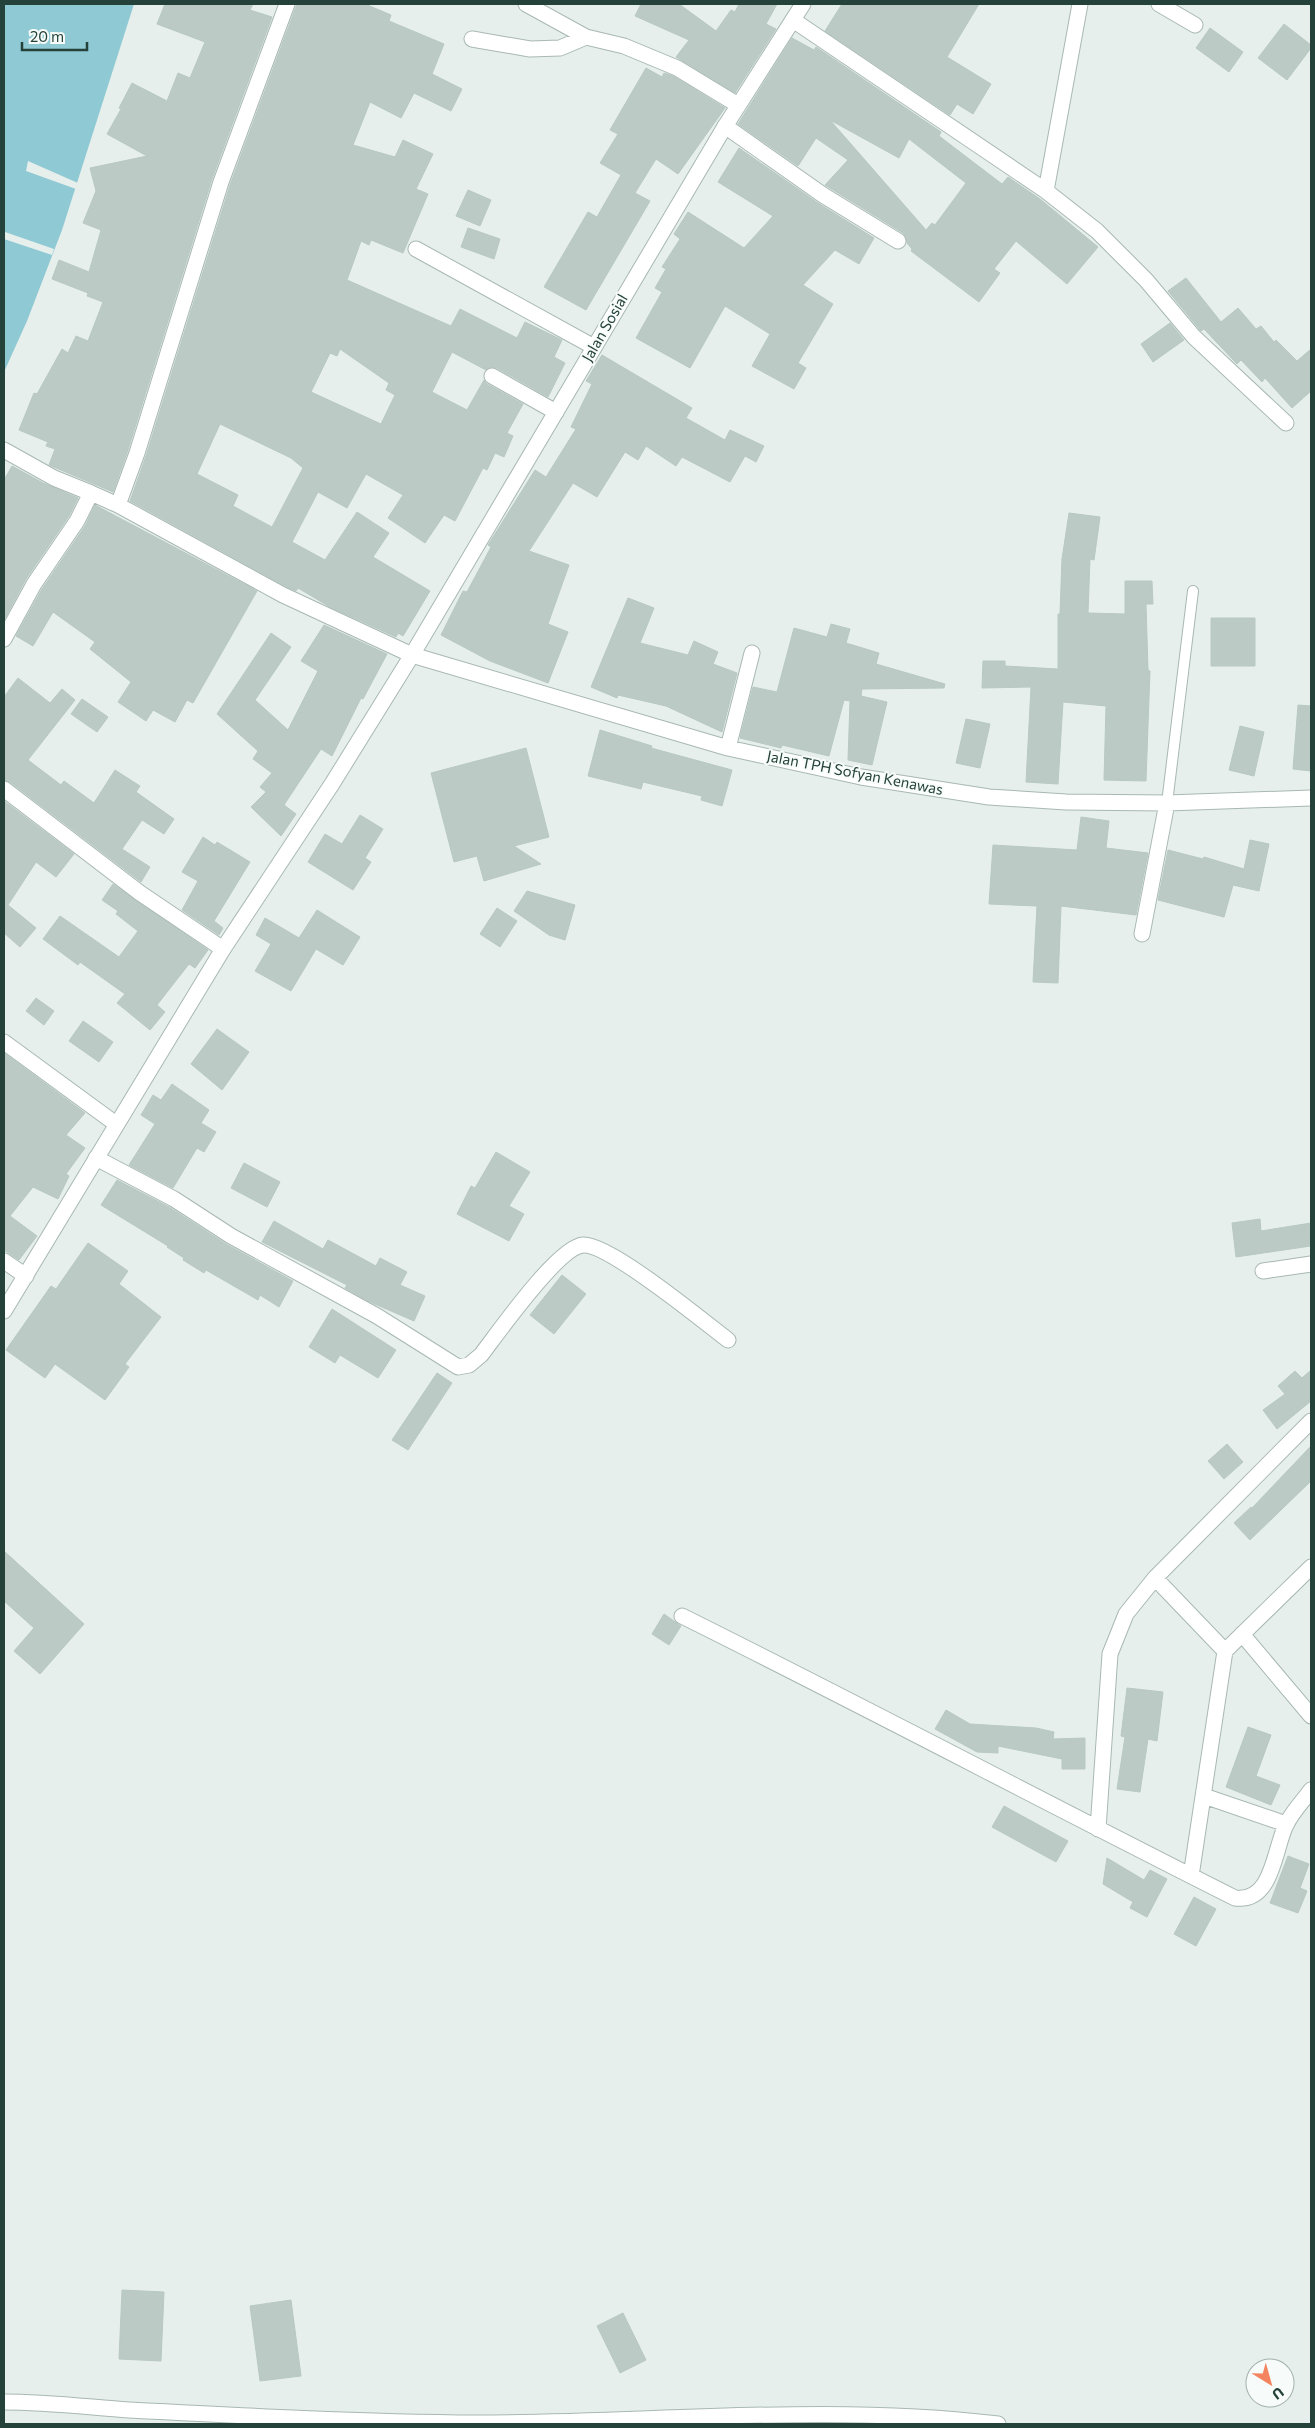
<svg xmlns="http://www.w3.org/2000/svg" width="1315" height="2428" viewBox="0 0 1315 2428" font-family="Commissioner,sans-serif">
<rect width="100%" height="100%" fill="#e6efeb"/>
<!-- water -->
<path fill="#8ec9d4" d="M4 4H134L62 230 27 321 4 372Z"/>
<!-- pier -->
<path fill="#e6efeb" d="M28 161 78 183 76 189 26 171Z
M5 232 54 249 52 255 4 239Z"/>
<!-- building -->
<path fill="#bbcac4" stroke="#b8c9c2" fill-rule="evenodd" d="M165 4H253L250 10 272 17 212 179 128 450 113 492 49 465 55 449 46 446 48 442 19 430 34 393 37 394 62 349 68 353 76 336 88 341 103 302 87 296 88 293 52 279 59 260 89 272 101 230 83 223 96 191 90 168 147 156 107 134 121 109 119 108 132 83 167 101 178 73 190 78 205 42 157 24Z
M297 4H365L391 15 389 21 444 44 432 74 462 89 451 111 414 93 401 118 370 102 353 145 395 157 403 140 433 154 416 189 428 194 403 253 371 240 369 245 361 241 347 280 451 326 460 309 517 338 525 322 562 340 554 357 565 363 548 397 497 368 491 367 486 370 452 352 432 392 467 410 484 380 487 384 523 404 507 433 513 436 504 457 495 453 487 470 483 468 455 521 444 515 425 543 388 518 403 495 366 474 347 508 318 492 292 542 325 560 357 512 389 533 373 557 430 591 403 636 398 633 396 637 330 607 298 588 296 591 287 587 130 501 146 456 230 185ZM340 349 389 383 386 390 395 395 381 424 311 392 330 353 337 356ZM220 424 291 458 303 468 272 527 233 506 238 495 197 474Z
M641 4H679L716 31 731 10 735 12 739 4H777L766 24 776 29 735 93 676 57 689 40 635 16Z
M842 4H979L947 57 991 84 973 114 957 104 950 115 825 31Z
M1284 24 1311 45V48L1287 80 1258 58Z
M1210 28 1243 52 1229 72 1196 48Z
M792 38 814 50 816 47 941 132 939 136 1002 184 1008 177 1040 199 1098 247 1067 284 1016 241 994 269 1000 273 979 302 911 251 912 249 907 243 906 237 903 233 825 185 848 160 816 138 798 166 738 124ZM830 120 899 158 909 139 966 183 935 225 932 223 926 230Z
M646 68 662 77 664 73 673 76 725 108 678 174 656 159 635 193 650 201 586 310 544 287 588 212 597 217 621 175 600 163 618 134 610 130Z
M739 148 818 203 874 238 859 264 835 250 803 285 833 304 798 363 806 368 794 389 752 366 770 334 725 306 690 368 636 338 662 292 655 288 666 269 662 267 680 239 674 234 688 212 744 248 773 216 718 182Z
M468 190 491 200 480 226 456 216Z
M468 228 500 239 494 259 461 247Z
M1186 278 1221 322 1238 308 1256 329 1261 326 1274 342 1276 340 1297 361 1311 349V391L1292 408 1265 378 1262 382 1241 360 1237 364 1204 329 1201 331 1168 291Z
M1170 323 1184 340 1153 362 1141 344Z
M602 355 692 408 686 418 725 440 730 430 764 446 756 462 745 456 730 482 682 457 676 466 646 446 638 460 625 452 597 497 573 483 529 551 569 565 548 624 568 632 548 683 490 661 441 635 463 591 467 592 491 547 488 545 535 470 546 477 576 429 571 427 592 384 586 381Z
M12 466 43 483 78 498 69 516 26 579 4 620V480Z
M95 505 257 591 193 703 187 700 175 722 153 710 146 721 118 702 131 682 90 649 95 642 53 612 33 646 16 636 42 589 85 526Z
M1069 513 1100 517 1094 560 1090 559 1088 613 1125 614V581H1152L1153 604H1146L1148 670 1150 671 1146 781 1104 780 1106 706 1063 702 1058 784 1026 782 1031 687 982 688 983 661H1005V666L1058 669V614H1060L1062 559Z
M628 598 654 608 640 643 688 655 694 641 718 652 713 664 737 673 722 732 666 706 618 695 617 698 591 687Z
M1211 618H1255V666H1211Z
M831 624 850 629 846 643 879 653 876 664 945 684 944 688 862 689 861 696 887 702 872 765 848 760 850 701 844 700 829 756 782 745 781 748 740 738 753 687 777 692 794 628 827 637Z
M324 625 387 654 363 699 361 698 332 756 321 749 284 805 296 814 281 836 251 807 266 792 260 787 272 773 253 759 258 751 217 714 271 633 291 647 255 700 288 730 318 671 301 661Z
M18 678 50 703 62 689 75 700 28 760 61 785 64 781 94 803 115 770 140 786 136 792 174 819 164 834 142 820 122 849 150 867 141 882 10 782 4 780V697Z
M82 699 108 717 97 732 71 714Z
M1298 705 1311 706V771L1293 769Z
M966 719 990 724 980 768 956 763Z
M1240 726 1264 732 1254 776 1229 770Z
M600 730 652 746 651 748 732 770 722 806 701 800 702 796 643 782 641 789 588 776Z
M526 748 549 837 514 846 541 864 484 881 477 856 454 862 431 773Z
M4 801 74 854 56 877 36 862 8 905 36 928 20 947 4 933Z
M360 815 383 829 365 858 371 862 353 890 308 862 325 834 342 844Z
M1081 817 1109 821 1106 848 1148 853 1136 915 1061 906 1058 983 1033 982 1037 906 989 904 993 845 1077 850Z
M203 837 215 845 217 842 250 862 214 921 223 928 219 935 182 910 198 881 182 872Z
M1250 840 1269 844 1259 891 1233 885 1224 917 1158 900 1168 850 1203 859 1204 857 1244 869Z
M113 884 208 950 195 968 189 964 157 1005 165 1012 150 1030 117 1003 125 994 80 962 78 965 43 939 60 916 119 957 138 931 116 914 118 911 102 900Z
M527 891 575 905 565 940 549 935 514 911Z
M497 908 517 921 500 947 480 934Z
M317 910 360 937 343 965 316 949 291 991 255 971 271 944 256 935 265 918 299 938Z
M36 998 54 1011 44 1025 26 1011Z
M83 1021 113 1042 99 1062 69 1041Z
M217 1029 249 1052 222 1090 191 1064Z
M4 1053 85 1113 66 1135 85 1148 66 1174 69 1176 58 1199 33 1187 10 1216 37 1236 19 1260 4 1250Z
M172 1084 209 1110 201 1123 216 1132 204 1152 197 1148 173 1188 129 1165 155 1124 141 1115 153 1095 161 1100Z
M496 1152 530 1172 509 1206 524 1214 509 1241 457 1214 471 1186 475 1188Z
M244 1163 280 1182 267 1207 231 1188Z
M117 1180 169 1207 226 1244 293 1281 279 1307 260 1295 258 1300 206 1270 204 1273 183 1260 184 1258 167 1247 168 1246 101 1205Z
M1260 1219 1261 1231 1311 1223V1246L1236 1257 1232 1223Z
M274 1221 323 1249 328 1240 376 1266 380 1258 407 1272 400 1285 425 1296 414 1321 368 1301 345 1288 347 1285 262 1242Z
M88 1243 128 1271 119 1284 161 1317 125 1364 129 1367 105 1400 55 1364 45 1378 6 1350 51 1286 56 1289Z
M562 1275 586 1294 554 1334 530 1315Z
M332 1309 396 1350 378 1378 340 1355 335 1363 309 1347Z
M1311 1370V1401L1277 1429 1263 1410 1285 1394 1278 1386 1295 1371 1302 1378Z
M437 1373 452 1383 408 1450 392 1440Z
M1227 1444 1243 1462 1224 1479 1208 1461Z
M1311 1446V1481L1250 1540 1234 1523 1251 1507 1252 1508Z
M4 1551 84 1624 40 1674 14 1651 34 1628 4 1601Z
M664 1614 681 1626 669 1645 652 1634Z
M1127 1688 1163 1692 1157 1741 1148 1739 1140 1792 1117 1789 1125 1737 1121 1736Z
M946 1710 970 1724 1036 1728 1054 1732 1053 1739 1085 1738V1769H1062V1759L998 1746V1753L977 1752 935 1729Z
M1248 1727 1271 1735 1256 1776 1280 1785 1271 1805 1226 1787Z
M1004 1806 1068 1841 1056 1862 992 1827Z
M1288 1856 1309 1864 1300 1888 1307 1891 1298 1913 1270 1903Z
M1107 1858 1144 1880 1150 1870 1167 1879 1147 1917 1130 1908 1133 1902 1103 1884Z
M1194 1897 1216 1909 1196 1946 1174 1934Z
M122 2290 164 2292 161 2361 119 2359Z
M291 2300 301 2376 260 2381 250 2306Z
M623 2313 646 2360 620 2373 597 2326Z"/>
<g fill="none" stroke-linecap="round" stroke-linejoin="round">
<!-- service casing -->
<g stroke="#a8b8b2" stroke-width="12">
<path id="service" d="M1167 803 1193 591"/>
</g>
<!-- minor casing -->
<g stroke="#a8b8b2" stroke-width="17">
<path id="minor" d="M526 4 586 37 624 46 677 68 738 105
M1159 4 1195 25
M793 20 1046 191 1097 231 1146 280 1194 337 1286 423
M472 39 530 49 560 48 586 37
M725 126 823 195 898 241
M1046 191 1080 4
M416 249 594 347
M492 376 556 412
M4 450 54 478 91 493
M118 505 137 453 221 182 287 4
M4 639 34 584 77 521 91 493 118 505 283 595 412 655 728 748 861 777 989 797 1066 802 1167 803 1311 798
M728 748 752 653
M4 789 140 893 223 949
M1142 934 1167 803
M4 1042 116 1124
M96 1158 174 1199 231 1236 377 1316 458 1367 469 1365 481 1355C498 1333 558 1247 583 1245 609 1243 704 1322 728 1340
M4 1261 26 1276
M1263 1271 1311 1264
M682 1616C867 1708 1050 1805 1235 1898 1273 1903 1274 1849 1286 1825 1292 1812 1303 1801 1311 1790
M1242 1634 1311 1716
M1225 1651 1155 1578 1311 1421
M1204 1796 1286 1824
M1098 1829 1110 1654 1126 1614 1155 1578
M1191 1876 1225 1651 1311 1567
M4 2402C46 2402 87 2407 129 2410 245 2416 362 2422 478 2423 650 2423 827 2403 998 2424"/>
</g>
<!-- tertiary casing -->
<g stroke="#a8b8b2" stroke-width="17">
<path id="tertiary" d="M4 1311 223 949 332 784 412 655 724 128 803 4"/>
</g>
<!-- service -->
<use href="#service" stroke="#fff" stroke-width="10"/>
<!-- minor -->
<use href="#minor" stroke="#fff" stroke-width="15"/>
<!-- tertiary -->
<use href="#tertiary" stroke="#fff" stroke-width="15"/>
</g>
<g text-anchor="middle" stroke-width="4" stroke-linejoin="round" paint-order="stroke">
<!-- street labels -->
<g font-size="15" fill="#24423a" stroke="#f7fbf9">
<text transform="translate(605 328) rotate(-60)" y="5">Jalan Sosial</text>
<text transform="translate(855 773) rotate(11)" y="5">Jalan TPH Sofyan Kenawas</text>
</g>
</g>
<!-- border -->
<rect width="1315" height="2428" fill="none" stroke="#24423a" stroke-width="10"/>
<!-- north arrow -->
<g transform="translate(1270 2383) rotate(143)"><circle r="24" fill="#f7fbf9" stroke="#a3b1ad"/>
<path d="M0-4L9 19L0 12L-9 19Z" fill="#f4845f"/>
<text y="-8" font-size="14" font-weight="bold" text-anchor="middle" fill="#24423a">U</text>
</g>
<!-- scale -->
<path d="M22 42v8h65v-8" fill="none" stroke="#24423a" stroke-width="2.5"/>
<text x="30" y="42" font-size="15" fill="#24423a" stroke="#f7fbf9" stroke-width="4" paint-order="stroke">20 m</text>
</svg>
